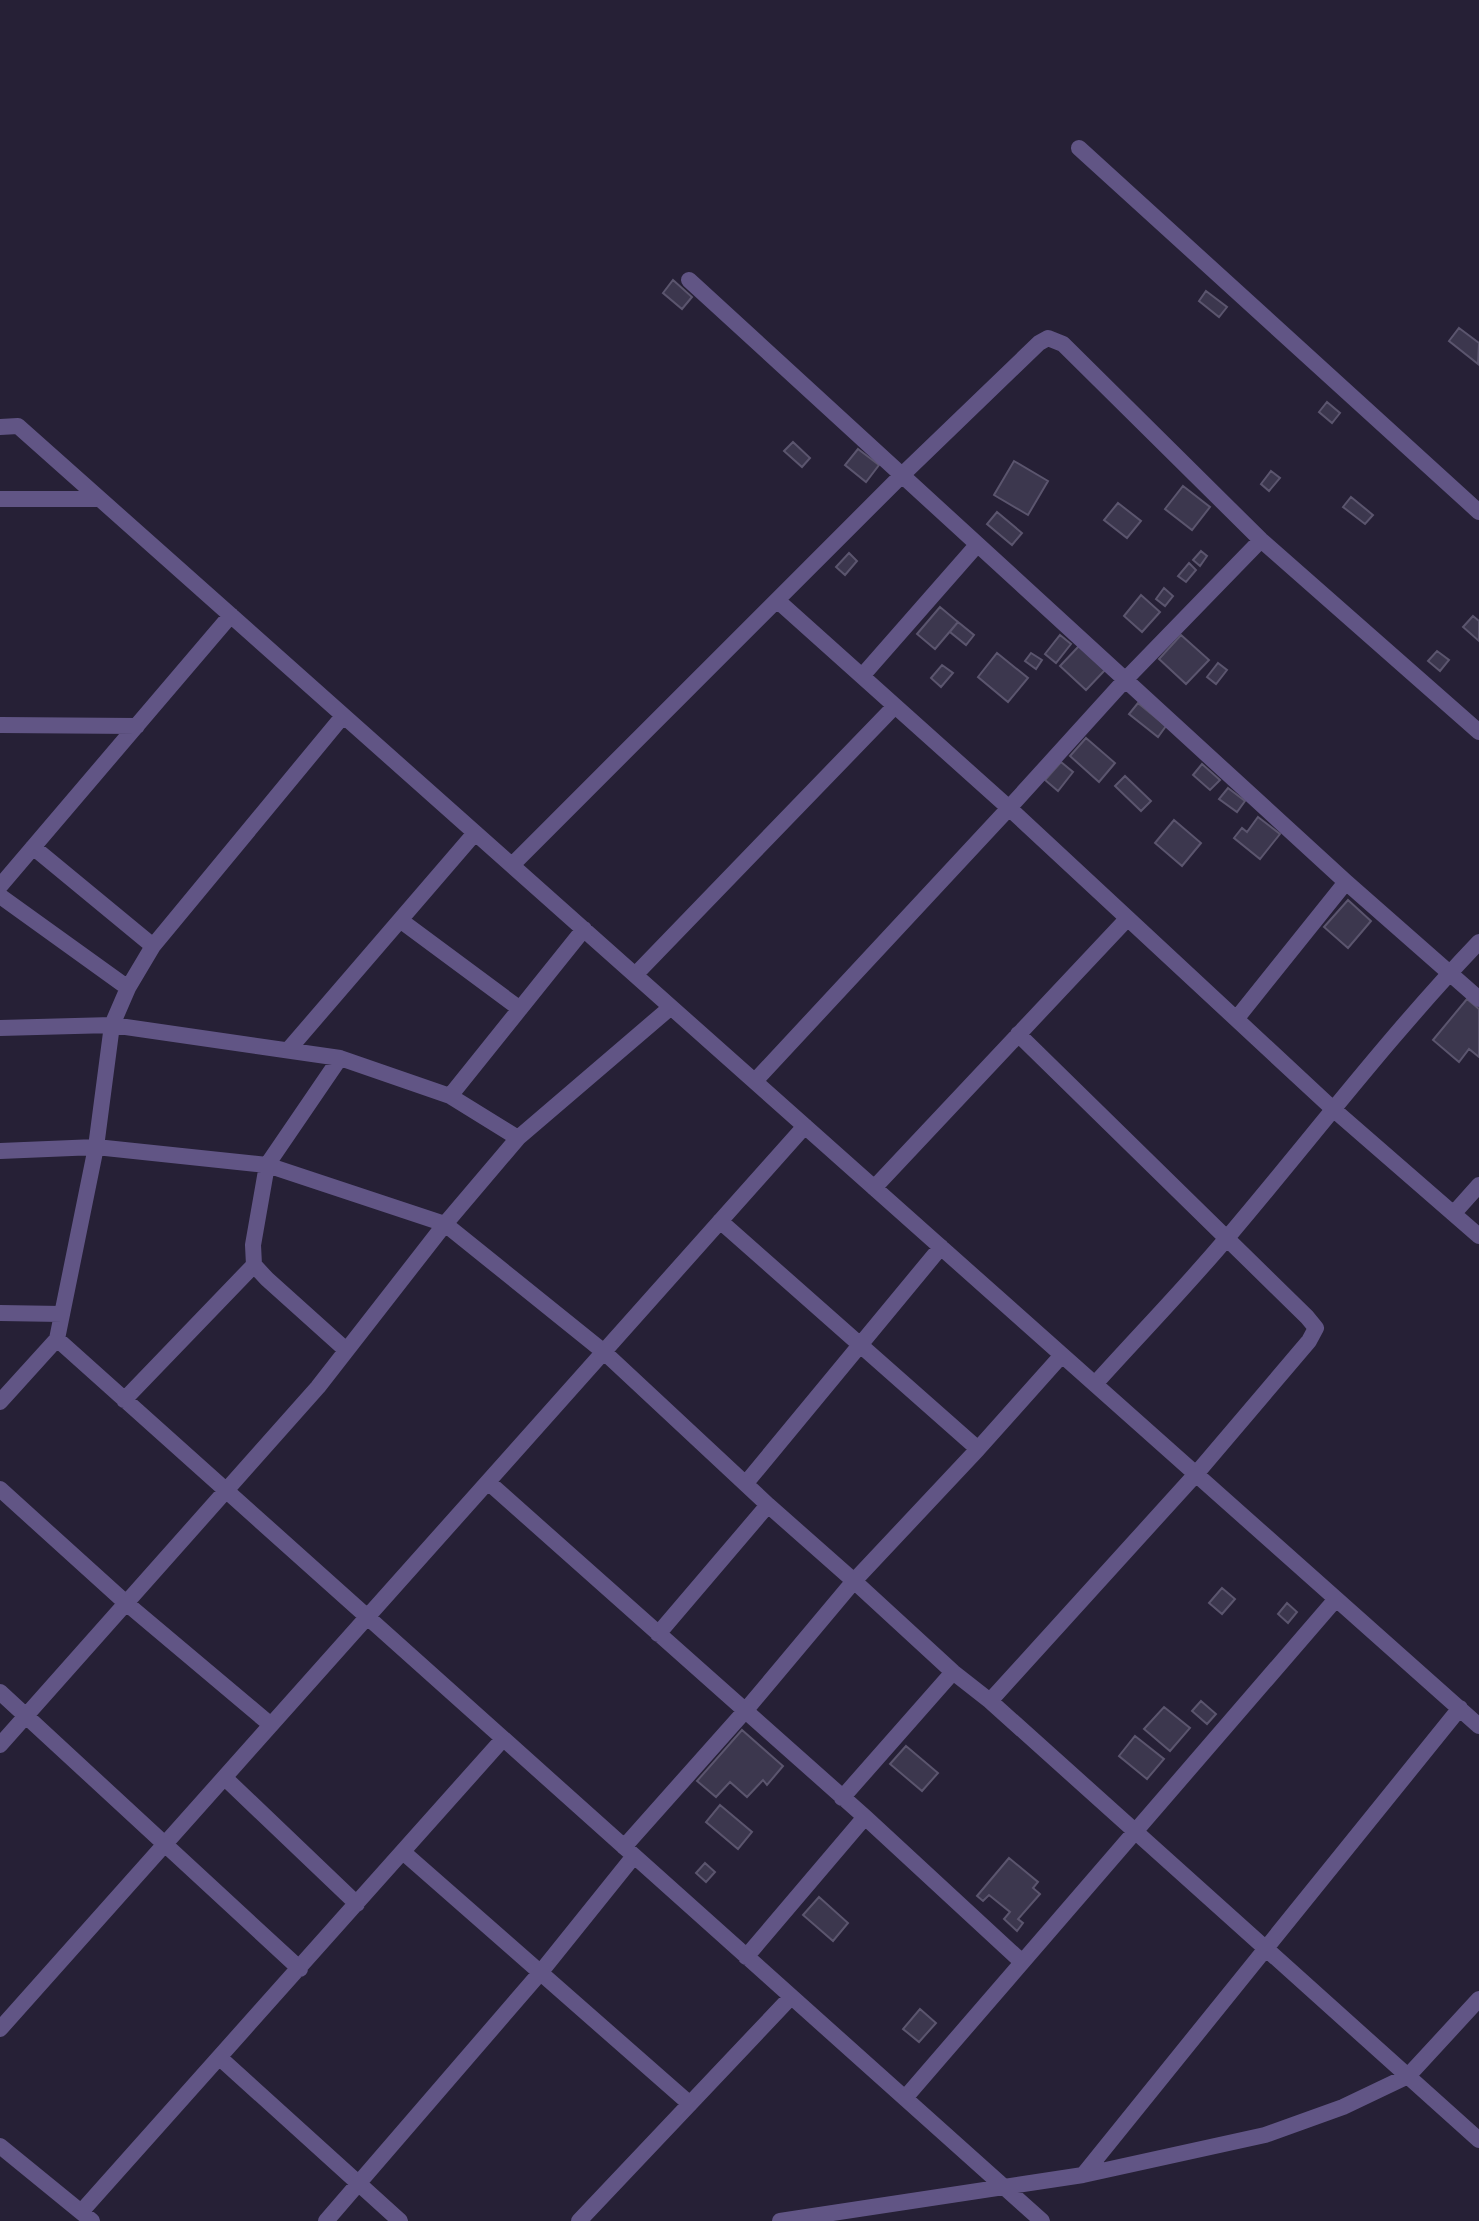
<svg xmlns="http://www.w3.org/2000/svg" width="1479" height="2221" viewBox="0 0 1479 2221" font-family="'Libre Baskerville',serif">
<rect width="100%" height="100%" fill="#262036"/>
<!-- building -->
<path fill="#3c374e" stroke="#5b556e" stroke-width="2" d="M673 280 692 297 682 309 663 293Z
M1206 291 1227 307 1219 317 1199 301Z
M1459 328 1479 343 1478 364 1449 341Z
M1327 402 1340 413 1332 423 1319 412Z
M793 442 810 458 802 467 784 451Z
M858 449 879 465 866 482 845 465Z
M1014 461 1048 481 1028 515 994 495Z
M1271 471 1280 478 1269 491 1261 484Z
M1183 486 1210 507 1192 530 1165 509Z
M1351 497 1373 515 1365 524 1343 507Z
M1118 503 1141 521 1127 538 1104 520Z
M997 512 1022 533 1012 545 987 524Z
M1201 551 1207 556 1200 566 1193 560Z
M849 553 857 561 845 575 836 567Z
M1189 563 1196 570 1186 582 1178 576Z
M1164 588 1173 596 1165 606 1156 599Z
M1141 595 1160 612 1142 632 1124 616Z
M940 607 958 622 935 649 917 634Z
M1473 616 1479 621V641L1463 627Z
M958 622 974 635 966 645 950 632Z
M1060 635 1071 644 1056 663 1045 654Z
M1181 635 1209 660 1186 684 1159 659Z
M1079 646 1105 670 1086 690 1060 666Z
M1437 651 1449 660 1440 671 1428 661Z
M997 653 1028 678 1008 702 978 677Z
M1031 653 1042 660 1036 669 1025 661Z
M1218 663 1227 670 1216 684 1207 677Z
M942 665 953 673 941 687 931 678Z
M1138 703 1166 726 1158 737 1129 714Z
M1086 738 1115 763 1099 782 1070 756Z
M1061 762 1073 772 1058 791 1045 780Z
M1202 764 1220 780 1210 790 1193 775Z
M1125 776 1151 801 1141 811 1115 786Z
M1228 788 1245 801 1237 812 1219 799Z
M1258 817 1280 834 1260 859 1234 838 1242 828 1247 832Z
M1174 820 1201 843 1182 866 1155 843Z
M1348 900 1371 921 1348 948 1324 927Z
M1467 999 1479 1009V1057L1469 1049 1459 1062 1433 1040Z
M1222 1588 1235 1599 1222 1614 1209 1603Z
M1287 1603 1297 1612 1288 1623 1278 1614Z
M1201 1701 1216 1714 1207 1724 1192 1711Z
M1164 1707 1190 1728 1170 1751 1144 1729Z
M742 1730 783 1766 767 1785 763 1780 747 1797 730 1782 716 1797 697 1781Z
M1135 1736 1164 1759 1147 1779 1119 1756Z
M906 1746 938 1773 922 1791 890 1764Z
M720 1805 752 1832 738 1849 706 1822Z
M1009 1858 1038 1882 1033 1888 1040 1894 1018 1919 1023 1923 1017 1931 1004 1919 1010 1912 989 1895 983 1901 977 1896Z
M705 1863 715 1872 706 1882 696 1873Z
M819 1897 848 1923 833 1941 803 1915Z
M920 2009 936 2023 919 2042 903 2029Z"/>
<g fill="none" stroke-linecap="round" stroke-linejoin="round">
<!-- street -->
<path stroke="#615585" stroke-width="16" d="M1079 148 1479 512
M689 280 1346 882 1479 999
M0 427 18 426 1479 1726
M0 499H100
M778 601 1009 808 1333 1109 1479 1236
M862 676 977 545
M0 725 137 726
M33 847 153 946
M512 865 901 476 1039 343 1048 338 1063 344 1261 540 1479 732
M0 886 231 615
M0 896 128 988
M400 920 520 1009
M635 975 895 706
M1237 1018 1346 882
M0 1028 112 1025 340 1058 450 1096 518 1138 671 1007
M289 1049 475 833
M340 1058 267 1165 253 1245 254 1265 267 1279 346 1350
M755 1081 1009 808 1125 680 1261 540
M450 1096 584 929
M0 1151 96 1147 267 1165 445 1224 604 1352 768 1505 854 1581 953 1672 990 1701 1479 2140
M874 1188 1127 919
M1454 1213 1479 1185
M720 1221 978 1449
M0 1313 62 1314
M57 1339 1042 2221
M1095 1384C1139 1335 1185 1288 1227 1238 1311 1139 1389 1036 1479 942
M124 1400 254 1265
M0 1402 57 1339 96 1147 112 1025 128 988 153 946 343 716
M488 1482 865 1817 1022 1962
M746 1483 941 1247
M0 1489 126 1603 271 1725
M658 1634 768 1505
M0 1692 300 1969
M990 1701 1196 1474 1309 1341 1316 1328 1307 1317 1018 1034
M0 1745 318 1387 445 1224 518 1138
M225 1778 357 1904
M842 1798 953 1672
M624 1847 745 1711 854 1581 978 1449 1062 1355
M403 1852 690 2104
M746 1957 865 1817
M0 2029 805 1126
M220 2058 400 2221
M905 2098 1336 1599
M0 2146 92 2221
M1083 2175 1460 1708
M81 2212 503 1739
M326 2221 540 1973 634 1856
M579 2221 791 1997
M780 2221 1083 2175 1265 2135 1343 2107 1408 2076 1479 1999"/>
</g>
</svg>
